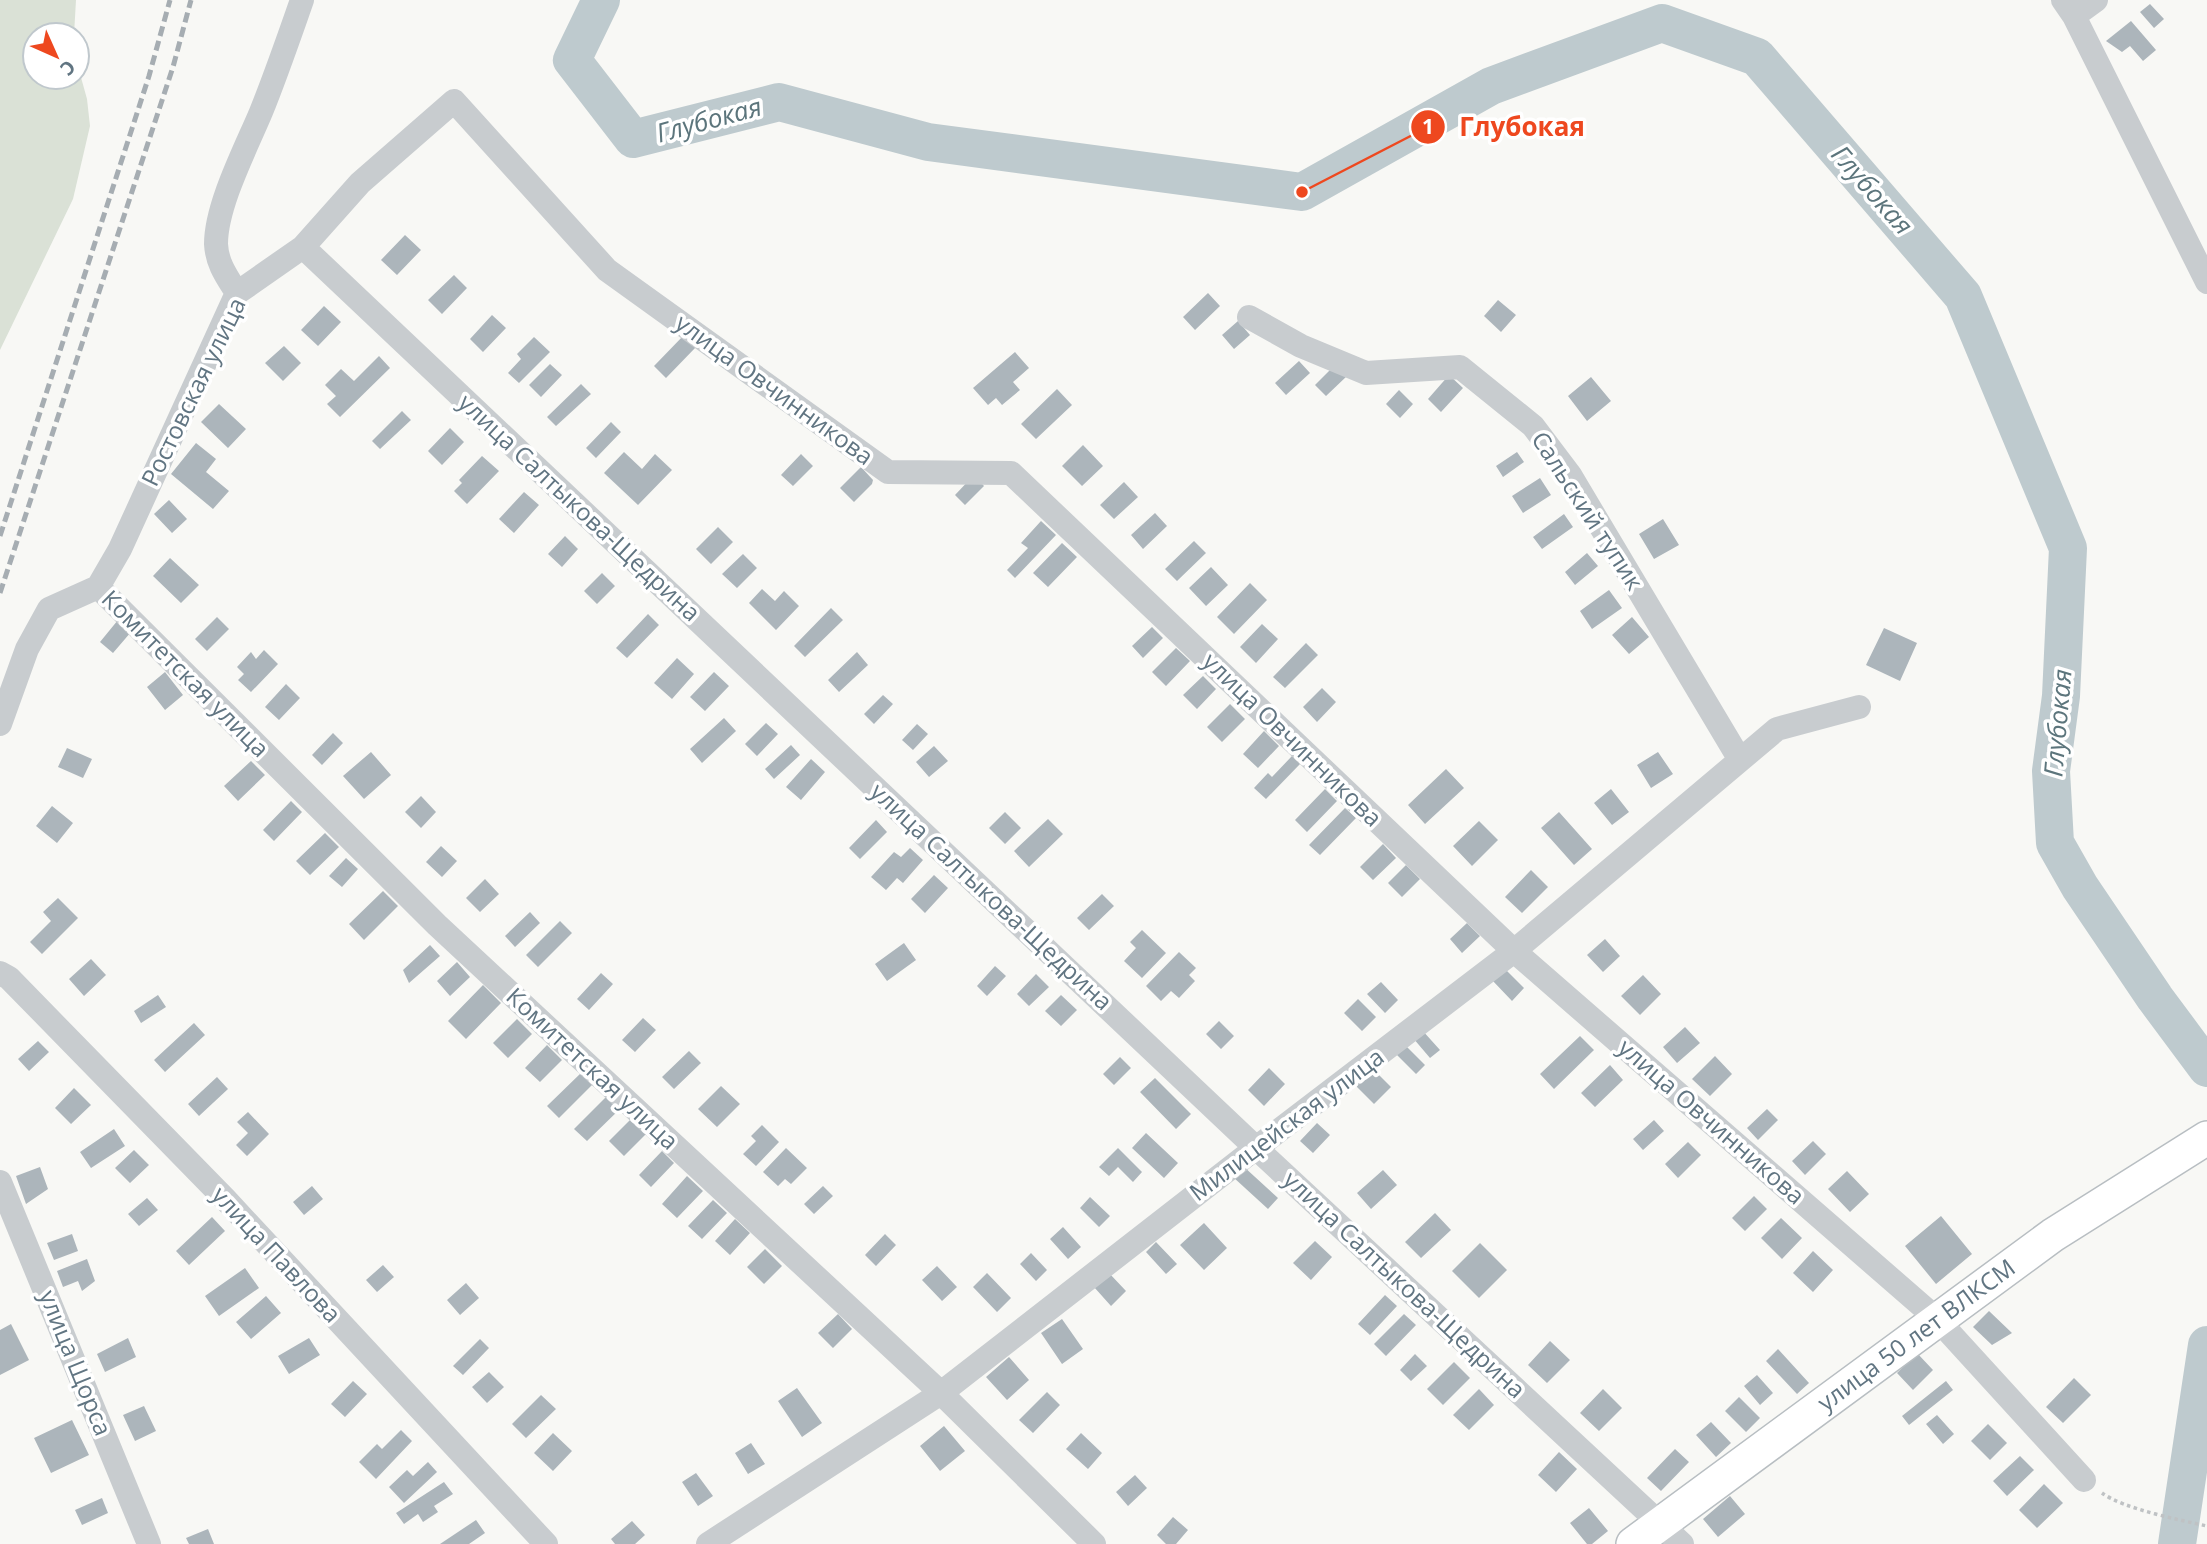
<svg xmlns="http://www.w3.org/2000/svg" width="2207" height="1544" viewBox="0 0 2207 1544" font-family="'Open Sans',sans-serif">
<rect width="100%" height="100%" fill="#f8f8f5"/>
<!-- green -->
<path fill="#dae1d6" d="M0 0H76L74 35H35V77H77V63L87 99 90 126 73 199 0 350Z"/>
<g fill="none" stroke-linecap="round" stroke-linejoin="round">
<!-- river -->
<path stroke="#becace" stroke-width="38" d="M601 0 572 60 633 139 779 102 928 142 1302 192 1491 86 1662 23 1757 57 1963 296 2068 548 2061 696 2051 771 2055 843 2080 887 2155 998 2207 1068
M2177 1544 2207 1345"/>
</g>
<!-- building -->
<path fill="#acb5bb" d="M2150 4 2164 19 2154 28 2140 12Z
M2131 21 2156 50 2143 61 2130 46 2122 52 2106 41Z
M405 235 421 250 397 275 381 260Z
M454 275 467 288 442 314 428 300Z
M1208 293 1220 306 1195 330 1183 317Z
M1498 300 1516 315 1501 332 1484 316Z
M324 306 341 322 318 346 301 330Z
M492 315 506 328 483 352 470 339Z
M1238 321 1250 335 1234 349 1222 335Z
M685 334 697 346 666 378 654 366Z
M534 337 550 352 519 383 508 373 521 359 517 354Z
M284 346 301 363 283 381 265 363Z
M1015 352 1029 368 1013 382 1020 390 1002 405 996 398 988 405 973 388Z
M379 356 390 368 340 417 327 404 336 396 325 385 341 369 354 381Z
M1299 361 1310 373 1286 395 1275 383Z
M550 364 562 375 541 397 529 385Z
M1336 364 1347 376 1326 396 1315 385Z
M1449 375 1463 388 1441 412 1428 399Z
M1591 377 1611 401 1587 421 1568 396Z
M581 384 591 394 556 426 547 417Z
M1057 389 1072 405 1036 439 1021 424Z
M1399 390 1413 404 1400 418 1386 404Z
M219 404 246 429 228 448 201 422Z
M402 411 411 420 380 449 372 441Z
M611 422 621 432 596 458 586 448Z
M450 428 464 442 442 465 428 451Z
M196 443 216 459 206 472 229 491 213 509 171 474Z
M1083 445 1103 466 1082 486 1062 466Z
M624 452 642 469 655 454 672 470 638 505 604 473Z
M1517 452 1524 462 1503 477 1496 466Z
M801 454 813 466 793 486 781 475Z
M482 456 499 471 467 504 454 491 462 483 459 480Z
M861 467 873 480 872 484 854 502 840 488Z
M974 475 984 486 965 505 955 495Z
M1540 478 1551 495 1523 513 1512 496Z
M1124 482 1138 497 1114 519 1100 505Z
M524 492 539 505 514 533 499 519Z
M169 500 187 519 172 533 154 514Z
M1155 513 1167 526 1143 549 1131 535Z
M1564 514 1573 527 1542 549 1533 537Z
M1663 519 1679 545 1654 559 1639 534Z
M1041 521 1056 535 1015 578 1007 570 1028 548 1021 543Z
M718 527 733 542 711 564 696 549Z
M565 536 578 549 562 567 548 554Z
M1194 541 1206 553 1177 581 1165 569Z
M1062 543 1077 557 1048 587 1033 573Z
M1587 553 1598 566 1575 585 1565 572Z
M743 554 757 568 737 588 722 574Z
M170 558 199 585 181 603 153 576Z
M1211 567 1228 585 1206 606 1189 588Z
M602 573 615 586 597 604 584 591Z
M1250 583 1267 600 1234 634 1217 617Z
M762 589 775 601 784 591 799 606 776 630 749 603Z
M1609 590 1622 608 1592 629 1580 611Z
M831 608 843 620 805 657 794 646Z
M648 614 659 625 627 658 616 648Z
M217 617 229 629 207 651 195 639Z
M1632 617 1649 637 1629 654 1612 635Z
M118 620 131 632 113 653 100 642Z
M1262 624 1278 639 1256 663 1240 647Z
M1152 627 1163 638 1143 658 1132 646Z
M1884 628 1917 643 1900 681 1866 665Z
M1306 643 1318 655 1285 688 1273 677Z
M1176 648 1190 661 1166 686 1152 672Z
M264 650 278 664 251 692 238 680 244 674 237 667 251 652 256 659Z
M857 652 868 665 839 692 828 680Z
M677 658 694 674 672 699 654 683Z
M165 672 183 695 165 710 147 687Z
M714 672 729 686 705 711 690 697Z
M1203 676 1216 689 1197 709 1183 695Z
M286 684 300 698 279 720 265 707Z
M1322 688 1336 702 1317 722 1303 707Z
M883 695 893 704 874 724 864 714Z
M1230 704 1245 719 1222 742 1207 727Z
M724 718 736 731 702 763 690 749Z
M766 723 778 734 757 756 745 744Z
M917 724 928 734 913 750 902 740Z
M1264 731 1279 746 1258 768 1243 754Z
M333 733 343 743 322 765 312 755Z
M791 745 800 755 774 779 765 769Z
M934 746 948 761 929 777 916 762Z
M67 748 92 759 83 778 58 767Z
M371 752 391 775 364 799 343 776Z
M1658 752 1673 774 1651 788 1637 765Z
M1292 756 1301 763 1266 799 1254 788 1268 773 1272 777Z
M811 759 825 772 801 800 786 787Z
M251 761 265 775 238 801 224 786Z
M1446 769 1464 788 1425 824 1408 805Z
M1325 789 1337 801 1307 832 1295 820Z
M1611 789 1629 812 1612 825 1594 803Z
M421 796 436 812 421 828 405 812Z
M291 801 302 812 274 841 263 830Z
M52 806 73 823 57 843 36 826Z
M1345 808 1356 818 1320 855 1309 845Z
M1005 812 1021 828 1005 844 989 828Z
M1559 812 1592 849 1574 865 1541 828Z
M1048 819 1063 834 1029 867 1014 851Z
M876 820 887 832 860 859 849 848Z
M1479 821 1498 840 1472 866 1453 846Z
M325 833 339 847 310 875 296 861Z
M1383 844 1396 858 1373 880 1360 867Z
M441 846 457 861 442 877 426 862Z
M910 848 923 860 903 883 897 878 886 890 871 877 894 852 901 857Z
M346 858 358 869 342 887 329 876Z
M1406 865 1420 879 1402 897 1388 883Z
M1531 870 1548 887 1522 913 1505 897Z
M934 875 948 888 925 913 911 899Z
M485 879 499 894 480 912 466 898Z
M383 891 398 906 364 940 349 924Z
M1102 894 1114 906 1089 930 1077 918Z
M58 898 78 918 42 954 30 942 51 921 43 912Z
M530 912 540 923 515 947 505 936Z
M560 921 572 933 538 967 526 955Z
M1467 923 1480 936 1462 953 1450 939Z
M1142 930 1166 953 1142 978 1124 961 1136 948 1130 942Z
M1605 939 1620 956 1603 972 1587 955Z
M904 943 916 960 887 981 875 964Z
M430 945 440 956 409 983 403 970Z
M1179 952 1196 968 1189 975 1195 981 1179 998 1171 991 1161 1001 1146 986Z
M91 959 106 975 84 996 69 979Z
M457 962 470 977 450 996 437 981Z
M995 966 1006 976 987 996 977 986Z
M1503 967 1524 988 1512 1001 1492 980Z
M601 973 613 984 589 1010 577 999Z
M1036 974 1049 987 1029 1006 1017 994Z
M1643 975 1661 994 1640 1015 1621 996Z
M1381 982 1398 1000 1385 1013 1367 994Z
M483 985 501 1003 466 1039 448 1021Z
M158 995 166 1007 141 1023 134 1011Z
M1061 995 1077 1010 1061 1026 1045 1011Z
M1358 999 1376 1017 1362 1031 1344 1013Z
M643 1018 656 1030 635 1052 622 1040Z
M517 1019 532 1034 508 1058 493 1043Z
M1219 1021 1234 1036 1221 1049 1206 1034Z
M194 1023 205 1035 165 1072 154 1060Z
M1685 1027 1700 1043 1677 1063 1663 1047Z
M1422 1030 1440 1050 1430 1058 1413 1038Z
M1580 1036 1594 1050 1554 1089 1540 1074Z
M38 1041 49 1052 29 1071 18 1059Z
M547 1045 562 1060 540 1082 525 1068Z
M1405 1045 1425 1065 1416 1074 1396 1054Z
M689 1051 701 1063 674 1089 662 1077Z
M1715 1056 1732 1074 1710 1096 1692 1079Z
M1120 1057 1131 1068 1114 1085 1103 1074Z
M1610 1065 1623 1080 1595 1107 1581 1093Z
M1269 1068 1285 1084 1264 1106 1248 1090Z
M1373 1069 1391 1087 1374 1104 1356 1086Z
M582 1072 593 1084 559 1118 547 1106Z
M217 1077 228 1089 199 1116 188 1104Z
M1155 1078 1191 1114 1176 1129 1140 1092Z
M721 1086 740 1104 717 1127 698 1109Z
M74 1088 91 1105 71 1124 55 1108Z
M609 1094 622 1107 587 1141 574 1129Z
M1767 1109 1778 1120 1758 1140 1747 1128Z
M248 1112 269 1134 247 1156 236 1145 248 1133 237 1122Z
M631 1119 646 1134 624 1156 609 1141Z
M1654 1120 1664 1131 1643 1150 1633 1139Z
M1317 1123 1330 1135 1313 1153 1300 1141Z
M762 1125 779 1142 756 1166 743 1154 756 1141 751 1136Z
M114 1129 125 1146 91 1168 80 1152Z
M1146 1133 1178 1163 1164 1178 1132 1148Z
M1813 1141 1826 1154 1805 1175 1792 1161Z
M1688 1142 1701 1155 1678 1178 1665 1164Z
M786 1148 807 1168 791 1184 785 1179 778 1186 763 1172Z
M1118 1148 1142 1172 1133 1182 1118 1167 1109 1176 1099 1167Z
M134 1150 149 1165 130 1183 115 1168Z
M662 1151 674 1163 651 1187 639 1175Z
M1243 1166 1278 1198 1268 1209 1233 1177Z
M40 1167 48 1189 26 1204 16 1176Z
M1383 1170 1397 1185 1371 1209 1357 1193Z
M1847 1171 1869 1194 1850 1212 1828 1189Z
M687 1176 703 1191 677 1218 662 1204Z
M312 1186 323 1199 304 1215 293 1202Z
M823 1186 833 1196 814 1214 804 1204Z
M1754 1196 1767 1209 1745 1231 1732 1218Z
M1090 1197 1110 1216 1099 1227 1080 1208Z
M147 1198 158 1210 139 1226 128 1214Z
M713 1200 727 1213 702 1239 688 1226Z
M1435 1213 1451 1230 1421 1258 1405 1242Z
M1941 1216 1972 1254 1936 1284 1905 1246Z
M212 1217 225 1231 189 1265 176 1251Z
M1781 1218 1802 1238 1782 1259 1761 1238Z
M735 1219 750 1233 730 1255 715 1241Z
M1204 1223 1227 1248 1204 1270 1180 1245Z
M1063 1227 1081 1247 1068 1259 1050 1239Z
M72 1234 78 1251 54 1260 47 1243Z
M885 1234 896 1245 876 1266 865 1255Z
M1315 1241 1332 1257 1311 1280 1293 1263Z
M1156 1242 1177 1264 1166 1274 1146 1252Z
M1480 1243 1507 1270 1479 1298 1452 1271Z
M765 1249 782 1266 764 1284 747 1267Z
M1813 1251 1833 1270 1813 1292 1793 1273Z
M1031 1253 1047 1270 1036 1281 1020 1264Z
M87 1259 95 1281 82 1291 78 1281 63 1287 57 1271Z
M383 1265 394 1277 377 1292 366 1280Z
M937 1266 957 1287 942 1301 922 1280Z
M245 1268 259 1288 219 1316 205 1296Z
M987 1273 1011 1298 997 1312 973 1287Z
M1109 1273 1126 1291 1111 1306 1094 1287Z
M466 1283 479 1298 460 1315 447 1300Z
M1385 1295 1397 1306 1370 1335 1358 1324Z
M266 1296 281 1313 251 1339 236 1322Z
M1989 1311 2012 1333 1992 1345 1973 1327Z
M838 1314 852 1329 833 1348 818 1333Z
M1404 1314 1416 1325 1386 1356 1374 1344Z
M1062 1319 1083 1349 1062 1364 1041 1333Z
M11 1324 29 1360 0 1375V1330Z
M128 1338 136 1357 105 1372 97 1354Z
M309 1338 320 1355 289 1374 278 1356Z
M480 1339 489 1348 463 1375 453 1366Z
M1550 1341 1570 1360 1547 1383 1528 1365Z
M1778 1349 1809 1383 1797 1394 1766 1361Z
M1917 1353 1933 1370 1913 1390 1897 1373Z
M1415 1354 1427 1366 1411 1381 1400 1370Z
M1009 1357 1029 1380 1007 1400 986 1377Z
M1454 1362 1470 1378 1443 1405 1427 1389Z
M489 1372 504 1387 487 1403 472 1387Z
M1757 1375 1773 1393 1760 1405 1744 1386Z
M2074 1378 2091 1395 2063 1423 2046 1407Z
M353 1381 367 1394 345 1417 331 1404Z
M1946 1381 1953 1390 1909 1425 1902 1416Z
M797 1388 822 1423 802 1437 778 1401Z
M1479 1389 1494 1405 1469 1430 1453 1415Z
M1603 1389 1622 1408 1599 1431 1580 1413Z
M1047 1392 1060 1405 1033 1433 1019 1420Z
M541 1395 556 1409 526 1438 512 1424Z
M1739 1397 1760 1418 1746 1432 1725 1411Z
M144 1406 156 1431 135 1441 123 1415Z
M1937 1415 1954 1434 1943 1444 1926 1424Z
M72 1420 89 1455 51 1473 34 1438Z
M1711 1422 1731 1443 1716 1457 1696 1435Z
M1988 1424 2007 1443 1990 1460 1971 1441Z
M944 1426 965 1451 940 1471 920 1446Z
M401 1430 412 1441 376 1479 359 1462 377 1444 382 1449Z
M553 1433 572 1451 553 1471 534 1453Z
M1081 1433 1102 1453 1088 1469 1066 1449Z
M751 1443 765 1464 748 1474 735 1453Z
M1675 1449 1689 1462 1661 1491 1647 1478Z
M1559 1452 1577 1469 1556 1492 1538 1475Z
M2020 1456 2034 1470 2007 1496 1993 1481Z
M428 1462 437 1472 404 1503 389 1487 407 1470 413 1476Z
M696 1473 713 1496 698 1506 682 1482Z
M1135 1475 1147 1488 1128 1506 1116 1492Z
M444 1482 453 1494 434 1506 438 1512 423 1522 418 1514 404 1524 396 1513Z
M2044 1484 2063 1503 2037 1528 2019 1510Z
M1730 1496 1745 1514 1718 1537 1703 1519Z
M102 1498 108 1513 82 1525 75 1510Z
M1589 1508 1608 1531 1592 1544H1587L1570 1523Z
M1173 1517 1188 1530 1176 1544H1166L1157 1535Z
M476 1520 485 1533 469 1544H440Z
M632 1521 645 1535 635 1544H615L611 1539Z
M208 1529 214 1544H189L186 1538Z"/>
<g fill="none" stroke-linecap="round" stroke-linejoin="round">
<!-- secondary casing -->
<g stroke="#b8bec2" stroke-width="36">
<g id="secondary">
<path id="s1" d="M1633 1544 2053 1235 2207 1138"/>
</g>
</g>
<!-- path -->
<path stroke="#bfc2c4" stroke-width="3.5" stroke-dasharray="3.5 3.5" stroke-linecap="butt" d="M2102 1493C2124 1509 2180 1520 2207 1526"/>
<!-- minor -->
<path stroke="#c8cccf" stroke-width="24" d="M2063 0 2074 16 2207 282
M2074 16 2096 0
M303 247 1256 1148 1682 1544
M237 293C227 277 217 264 216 244 216 205 246 148 261 112 276 75 289 37 302 0
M1249 317 1301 346 1366 373 1460 367 1533 426 1570 475 1740 760
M98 587 437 925 941 1393 1094 1544
M0 724 27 649 49 609 98 587 120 549 237 293 303 247 360 183 454 101 607 270 888 472 1011 473 1514 951 1937 1319 2084 1480
M0 973 9 978 226 1200 546 1544
M0 1182 149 1544
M708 1544 941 1393 1256 1148 1514 951 1777 729 1859 707"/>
<!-- secondary -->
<use href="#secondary" stroke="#fff" stroke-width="33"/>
<!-- rail -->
<path stroke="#a6adb2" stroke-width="5" stroke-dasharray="10 5" stroke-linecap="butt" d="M0 536 149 76 170 0
M0 593 173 67 191 0"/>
</g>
<g text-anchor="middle" stroke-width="7" stroke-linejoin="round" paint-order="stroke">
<!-- street labels -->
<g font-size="24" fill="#617582" stroke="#fff">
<text transform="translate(774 390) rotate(36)" y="8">улица Овчинникова</text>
<text transform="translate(194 392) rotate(-64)" y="8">Ростовская улица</text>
<text transform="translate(579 508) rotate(43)" y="8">улица Салтыкова-Щедрина</text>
<text transform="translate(1587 511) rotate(57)" y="8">Сальский тупик</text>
<text transform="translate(185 674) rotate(45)" y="8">Комитетская улица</text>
<text transform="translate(1292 740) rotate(44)" y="8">улица Овчинникова</text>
<text transform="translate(991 897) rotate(43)" y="8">улица Салтыкова-Щедрина</text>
<text transform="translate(592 1069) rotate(43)" y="8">Комитетская улица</text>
<text transform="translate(1711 1122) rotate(41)" y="8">улица Овчинникова</text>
<text transform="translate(1287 1125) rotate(-37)" y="8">Милицейская улица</text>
<text transform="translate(276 1255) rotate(47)" y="8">улица Павлова</text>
<text transform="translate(1404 1285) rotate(43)" y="8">улица Салтыкова-Щедрина</text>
<text dy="8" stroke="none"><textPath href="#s1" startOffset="352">улица 50 лет ВЛКСМ</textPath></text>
<text transform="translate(75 1363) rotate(68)" y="8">улица Щорса</text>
</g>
<!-- water labels -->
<g font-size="26" font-style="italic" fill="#5c757c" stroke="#fff">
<text transform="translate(709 120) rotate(-15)" y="9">Глубокая</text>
<text transform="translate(1872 190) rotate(49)" y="9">Глубокая</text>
<text transform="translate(2058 723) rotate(-85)" y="9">Глубокая</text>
</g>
</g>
<!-- callouts -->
<path fill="none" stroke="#ee481f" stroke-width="2.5" d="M1302 192L1428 127"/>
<g fill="#ee481f" stroke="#fff" stroke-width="2.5">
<circle cx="1302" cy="192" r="7"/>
<circle cx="1428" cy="127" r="18"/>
</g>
<g font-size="21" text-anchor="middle" font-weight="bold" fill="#fff">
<text x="1428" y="134">1</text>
</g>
<g font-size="26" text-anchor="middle" font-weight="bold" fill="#ee481f" stroke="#fff" stroke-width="7" stroke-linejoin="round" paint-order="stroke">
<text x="1522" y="136">Глубокая</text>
</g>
<!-- north arrow -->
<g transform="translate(56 56) rotate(135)"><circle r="33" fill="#ffffff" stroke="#c0c8cd" stroke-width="2"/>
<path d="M0-5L12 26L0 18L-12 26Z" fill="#ee481f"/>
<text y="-10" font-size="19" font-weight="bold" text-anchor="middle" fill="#617582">С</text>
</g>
</svg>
